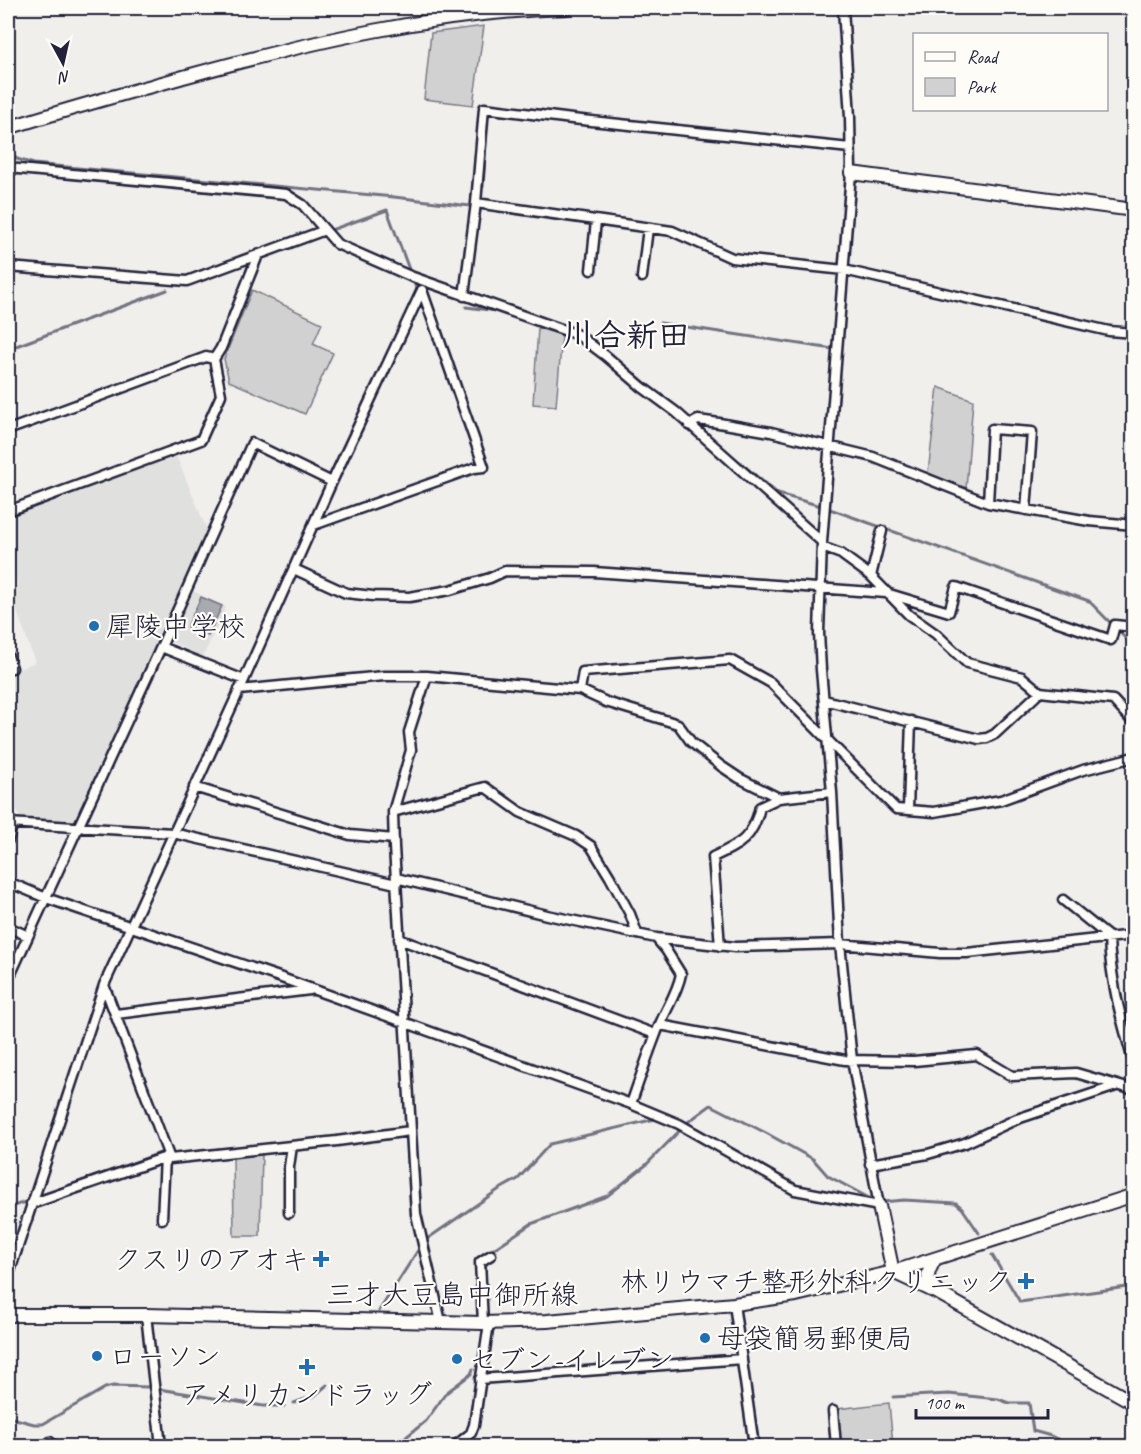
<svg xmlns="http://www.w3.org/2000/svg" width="1141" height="1454" viewBox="0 0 1141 1454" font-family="Caveat,'Klee One',sans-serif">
<rect width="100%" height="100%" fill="#f0efec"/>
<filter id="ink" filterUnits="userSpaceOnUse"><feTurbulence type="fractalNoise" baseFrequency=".0167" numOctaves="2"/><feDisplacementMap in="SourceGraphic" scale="12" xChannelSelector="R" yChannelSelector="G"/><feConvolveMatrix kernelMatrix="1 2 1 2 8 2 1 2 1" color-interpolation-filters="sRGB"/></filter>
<g filter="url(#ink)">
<!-- built -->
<path fill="#e0e0df" d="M175 453 208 532 122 720 80 818 73 822 23 819 19 817 8 781V674L35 662 9 589 18 586 8 555V515Z
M191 590 226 607 203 657 172 642 169 639Z"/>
<!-- green -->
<path fill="#d2d1d1" stroke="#7a7a86" stroke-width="1.5" d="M484 26 473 105 424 99 431 33Z
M252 290 322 323 313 344 333 353 305 414 229 381 224 359Z
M538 328 562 335 556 406 533 404Z
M938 387 973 400 966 489 928 473Z
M262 1153 260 1236H234L233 1154Z
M889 1403 893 1445 841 1446 837 1409Z"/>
<!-- water -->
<path fill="#a9a9b0" stroke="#737381" stroke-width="1.5" d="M201 597 222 606 208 636 187 627Z"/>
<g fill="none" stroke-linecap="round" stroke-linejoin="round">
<!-- stream -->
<path stroke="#737381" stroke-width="3" d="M497 115 513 116
M819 149 844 152
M8 150 17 159 34 164 394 197 470 206
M483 187 487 127
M950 192 1059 207
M331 230 387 210 417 291
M468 291 559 324
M466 307 497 311
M660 323 833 349 832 353
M585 335 654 390
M581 342 589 349
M8 349 167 290
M826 435 828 407
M724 449 778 494 821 506
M827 508 1089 601 1134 647
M43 1195 163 1152 153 1125
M882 1202 904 1200 956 1203 962 1208 979 1233
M8 1208 31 1200
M427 1239 498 1190 518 1179 550 1144 655 1119
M489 1252 531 1224 607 1196 646 1165 688 1122 711 1105 766 1133 813 1159 828 1176 871 1199
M992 1255 1020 1302 1134 1286
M485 1281 486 1261
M379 1311 420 1247
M159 1389 263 1406H284
M893 1397 949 1394 998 1399 1009 1403H1029L1033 1431 1051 1436 1072 1446
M294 1403 314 1396 327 1385
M8 1417 34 1424H43L105 1388 113 1386 148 1387
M390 1446 400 1442 426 1421 446 1393 471 1374 473 1369"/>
<!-- street casing -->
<g stroke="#22223b" stroke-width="13">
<path id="street" d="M8 168 286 194 303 205 337 244 410 276 578 335 606 356 642 387 676 412 822 542
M476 203 672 231 732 258 844 270 1109 331 1134 333
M8 267 187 281 325 230
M591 270 596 221
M642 277 648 228
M464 296 476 203 484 108 572 119 850 148
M689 425 698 420 719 423 771 432 873 457 988 503 1089 521 1134 525
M8 430 206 357 214 359
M988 503 992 429 1032 432 1026 510
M8 511 201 440 221 395 214 359 221 348 258 255
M314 525 474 468 484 467 422 290
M822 547 841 554 871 576 909 615 936 634 967 663 1022 677 1040 692 1113 700 1134 723
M294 569 346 593 373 596 409 597 450 590 490 578 505 571 594 572 886 593 949 612 956 587 1111 640 1115 625 1134 627
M871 576 882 531
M161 647 244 680
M8 656 12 668 8 669
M427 676 409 732 411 750 393 812 394 847 416 1214 441 1322
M239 690 384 676H427L580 690 606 702 678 724 691 742 721 766 739 778 779 798 832 792
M580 690 583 672 730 660 771 683 896 809 934 812 1001 800 1083 770 1134 757
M824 700 979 739 987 738 995 734 1040 692
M194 787 350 835 394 839
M908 809 911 721
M393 812 485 787 520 812 576 836 591 846 610 877 630 914 637 933
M8 823 173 833 396 884
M8 840 13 823
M396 878 547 915 656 938 735 947 840 944 940 953H967L1134 935
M8 882 46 898 276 976 631 1104 679 1124 795 1190 879 1206 852 1060 847 1012 840 944 832 792 821 670 819 633 822 542 851 173 850 117 843 8
M1063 900 1109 937C1110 981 1122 1022 1134 1064
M8 927 28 936
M399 939 655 1034
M720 946 713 857C741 844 753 838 760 807L779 798
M8 980 161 647 252 443 332 482
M104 985 170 1159 337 1141 410 1131
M116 1014 310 990
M660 1025 845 1060 914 1061 977 1055 1012 1076 1076 1073 1134 1090
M631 1104C639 1081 647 1057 656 1034 663 1013 677 995 681 974L666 950 656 938
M870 1164 928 1154 965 1143 1017 1119 1116 1086
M31 1204 169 1156
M289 1213V1167L292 1146
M162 1219 165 1157
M8 1277 104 985 244 680 332 482 421 292
M734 1304 754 1446
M146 1315 161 1446
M483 1323 480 1262 491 1255
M480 1379 742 1359
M833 1411 836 1446
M50 1442 52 1446
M455 1446 471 1433 474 1425 489 1323"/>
</g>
<!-- secondary casing -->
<g stroke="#22223b" stroke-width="16">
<path id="secondary" d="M8 128C67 109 127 93 187 76 310 42 437 12 566 8
M851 173 1134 210
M879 1206 893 1272 940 1294 1134 1403
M935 1259C927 1273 924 1279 937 1291
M8 1315H146L483 1323 547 1321 734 1304 796 1295 893 1272 1134 1195"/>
</g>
<!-- street -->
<use href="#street" stroke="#fdfcf7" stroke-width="8"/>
<!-- secondary -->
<use href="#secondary" stroke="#fdfcf7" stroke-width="12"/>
</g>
</g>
<!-- markers -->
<g fill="#1f6fb2" stroke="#fdfcf7" stroke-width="2">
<circle cx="94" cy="626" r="6"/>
<path d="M318 1250h6v6h6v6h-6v6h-6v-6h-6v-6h6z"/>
<path d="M1023 1272h6v6h6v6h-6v6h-6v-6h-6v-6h6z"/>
<circle cx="705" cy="1338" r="6"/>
<circle cx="97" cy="1356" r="6"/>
<circle cx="457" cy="1359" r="6"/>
<path d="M304 1358h6v6h6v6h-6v6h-6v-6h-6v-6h6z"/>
</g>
<g text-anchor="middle" stroke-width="4.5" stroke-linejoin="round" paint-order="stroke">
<!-- poi labels -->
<g font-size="28" fill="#22223b" stroke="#fdfcf7" text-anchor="start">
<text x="106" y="636">犀陵中学校</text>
<text x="309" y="1269" text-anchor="end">クスリのアオキ</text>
<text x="1012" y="1291" text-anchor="end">林リウマチ整形外科クリニック</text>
<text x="717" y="1348">母袋簡易郵便局</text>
<text x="109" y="1366">ローソン</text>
<text x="469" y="1369">セブン-イレブン</text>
<text x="307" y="1404" text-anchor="middle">アメリカンドラッグ</text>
</g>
<!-- street labels -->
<g font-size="28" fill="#22223b" stroke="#fdfcf7">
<text x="452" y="1304">三才大豆島中御所線</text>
</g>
<!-- quarter labels -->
<g font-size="32" font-weight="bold" fill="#22223b" stroke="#fdfcf7">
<text x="626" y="346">川合新田</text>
</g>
</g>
<!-- margin -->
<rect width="1141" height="1454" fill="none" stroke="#fdfcf7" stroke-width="30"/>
<rect x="15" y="15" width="1111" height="1424" fill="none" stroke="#22223b" stroke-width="2" filter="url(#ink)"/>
<!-- legend -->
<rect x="913" y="33" width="195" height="78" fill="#fdfcf7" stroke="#a5a5ac" stroke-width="1.5"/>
<rect x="925" y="52" width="30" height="9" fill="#fdfcf7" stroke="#a5a5ac" stroke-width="1.5"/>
<text x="967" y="63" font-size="18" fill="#22223b">Road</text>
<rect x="925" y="78" width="30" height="18" fill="#d2d1d1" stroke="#a5a5ac" stroke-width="1.5"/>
<text x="967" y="93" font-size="18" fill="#22223b">Park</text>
<!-- north arrow -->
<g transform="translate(63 63) rotate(172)" stroke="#fdfcf7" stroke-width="4.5" paint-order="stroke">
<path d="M0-4.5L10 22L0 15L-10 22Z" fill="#22223b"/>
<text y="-9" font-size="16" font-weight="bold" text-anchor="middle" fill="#22223b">N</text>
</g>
<!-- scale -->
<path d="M916 1409v9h132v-9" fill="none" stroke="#22223b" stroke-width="3"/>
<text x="925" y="1409" font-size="18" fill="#22223b" stroke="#fdfcf7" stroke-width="4.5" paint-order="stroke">100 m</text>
</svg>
